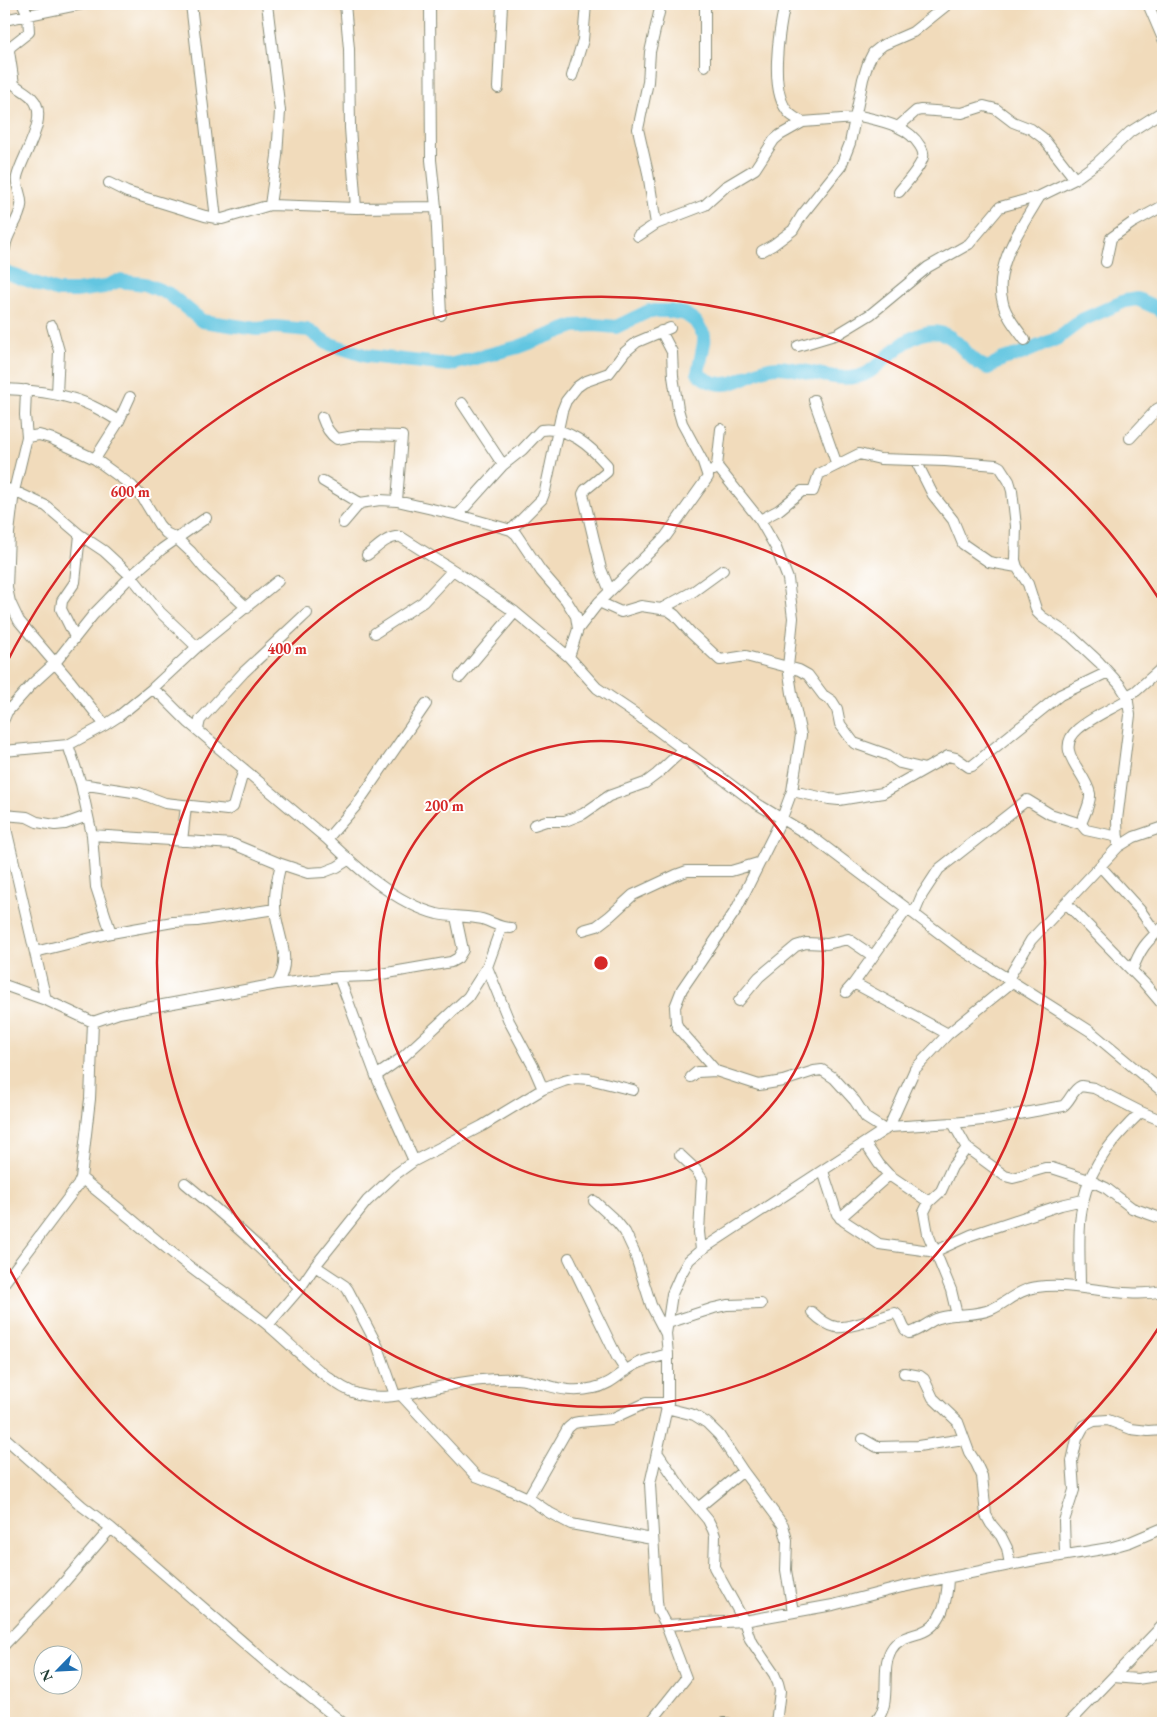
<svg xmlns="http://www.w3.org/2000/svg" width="1167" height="1727" viewBox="0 0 1167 1727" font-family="'EB Garamond',serif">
<rect width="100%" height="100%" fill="#fff"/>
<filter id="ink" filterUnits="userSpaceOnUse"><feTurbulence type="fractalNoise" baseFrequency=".02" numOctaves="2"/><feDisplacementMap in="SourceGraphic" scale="10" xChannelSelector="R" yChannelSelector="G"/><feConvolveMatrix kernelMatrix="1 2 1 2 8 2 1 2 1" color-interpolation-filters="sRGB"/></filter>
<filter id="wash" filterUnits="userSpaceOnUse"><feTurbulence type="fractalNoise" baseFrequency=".0096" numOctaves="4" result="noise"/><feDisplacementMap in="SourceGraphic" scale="20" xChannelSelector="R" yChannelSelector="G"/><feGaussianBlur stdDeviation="1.12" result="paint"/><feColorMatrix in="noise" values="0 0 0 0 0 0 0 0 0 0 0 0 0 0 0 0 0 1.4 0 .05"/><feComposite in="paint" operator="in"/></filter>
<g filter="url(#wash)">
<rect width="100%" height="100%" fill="#f1dbbb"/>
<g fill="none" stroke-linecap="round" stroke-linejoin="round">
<!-- river -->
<path stroke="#63c6e1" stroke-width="14" d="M4 272 58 291H76L104 287 118 281 145 284 169 294 202 321 257 329 275 327 309 330 327 343 367 356 449 365 518 347 574 326 595 325 616 327 649 311H669L685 314 695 321 704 335V343L698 373C701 377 703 377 707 380 735 394 752 366 779 367 804 368 846 387 869 372 889 358 912 327 940 333 960 337 967 361 988 368L1003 359 1021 354 1058 338 1082 320 1125 301 1137 299 1157 308 1163 314"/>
</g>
</g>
<g filter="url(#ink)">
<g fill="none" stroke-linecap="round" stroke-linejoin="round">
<!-- minor casing -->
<g stroke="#888c78" stroke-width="12">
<path id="minor" d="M191 4 216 219
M267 4 280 111 277 156 270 205
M345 4 349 49 350 128 356 208
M430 4 431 160 436 207 441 315
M785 4C779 30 768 94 790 114 793 117 799 120 803 122
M1148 4 1163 39
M4 20 82 4
M705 66V4
M572 76 583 40 586 4
M498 88 502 4
M856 115C879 121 907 124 920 146 922 149 924 153 923 157 921 167 906 183 899 192
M899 126 916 111 921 110 962 113 984 106 996 109 1013 122 1031 129 1043 138 1075 179
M109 183 127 192 205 216 222 219 270 205 356 208 436 207
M656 224 648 173 638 129 648 82 650 52 661 4
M638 236 656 224 705 205 725 187 755 169 774 140 780 135 803 122 855 118
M5 248C6 233 19 222 21 206 23 196 15 187 17 177 21 157 51 117 32 98 27 92 19 89 14 84L9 51 10 47 29 32 28 15 23 4
M762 251 773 245 793 230 802 215 841 166 850 143 863 79 868 63 873 53 883 45 913 32 948 4
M1106 262 1111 238 1132 223 1163 206
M52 326 59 351 57 394
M1025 340C1017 329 1006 316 1003 303 992 267 1022 226 1040 196
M798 346 838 334 871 314 928 267 969 244 1000 207 1040 196 1075 179 1097 163 1130 132 1163 111
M4 389C32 390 66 393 92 406 101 410 110 416 119 421
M26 390 25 415 27 437 14 491 9 533 7 588 10 602 19 621 71 682 105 725
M814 400 837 465
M462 403 503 465
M322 417C325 426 329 434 337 439L360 435 402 436 397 501
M27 437 39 435 50 438 95 459 132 486 142 497 159 525 166 533 176 538 191 552 204 568 247 608
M1130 438 1157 409 1163 406
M95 459 119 421 130 397
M916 461 933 495 953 520 963 544 989 562 1017 567
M714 470 717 466 721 429
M323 481 360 503 380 500 397 501 458 515 511 530 516 534 541 571 566 600 576 616 578 629 569 657 597 688 637 715 754 802 815 839 959 948 1090 1031 1163 1092
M4 488 14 491 46 506 80 535 104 551 131 576 160 612 197 647
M458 515 503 465 522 450 541 430C568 426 590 446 607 465V472L585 490 583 494 601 569 610 591
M760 520 779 510 802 491H813L819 474 859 454 880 459 945 461 996 465 1000 467 1009 481 1012 491 1016 526 1015 560 1017 567 1028 584 1037 612 1042 617 1071 636 1099 662 1120 685 1127 696 1130 715 1117 820 1118 847
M343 523 360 503
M511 530 542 499 545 491 562 411 566 401 577 387 584 382 609 373 625 352 637 342 670 328
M367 555C377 548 388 535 401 537L453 570 515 612 569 657
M599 602 621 612 641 606 668 610 675 615 691 633 720 660 746 656 799 670 808 675 823 695 832 701 837 709 840 724 854 743 888 755 900 763 925 769
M661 609 694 591 723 570
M578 629 599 602 666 536 708 477 703 462 682 423 678 409 673 376 672 352 661 331
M375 633 423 602 453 570
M75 637 61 609 62 601 75 582 80 535
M460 677 515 612
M152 689 162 696 189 723 327 839C357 868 395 903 437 914 451 917 469 916 482 919 493 922 499 928 511 928
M1127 696 1136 691 1163 667
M4 719 7 712 32 684 55 663 93 615 131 576 162 549 206 518
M198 729 200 720 244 672 307 613
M68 745 81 784 92 835 96 887 111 933
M4 751 68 745 105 725 119 716 152 689 197 647 278 581
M81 784 139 793 165 803 227 810 233 807 244 769
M792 791 829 799 839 800 870 795 883 793 948 756 956 758 969 767 972 766 1060 695 1108 672
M4 815 27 817 37 822 55 825 65 824 87 816
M4 820 46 1000
M1081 824C1084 815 1091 803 1090 794 1085 770 1053 751 1078 729 1092 717 1112 709 1128 699
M534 825 546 821H565L583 814 609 796 645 783 657 774 684 749
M92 835 233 844 281 864 308 873 324 872 337 867 348 860
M327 839 355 807 426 704
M182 841 186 806
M1100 866 1140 910 1156 933
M1066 903 1145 984 1163 1005
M914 914 922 895 939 869 1027 800 1050 814 1081 824 1086 830 1118 837
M583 930 597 926 610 916 633 895 676 875 687 871H731L758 863
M35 952 111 933 173 922 197 921 275 909
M487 967 509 1021 533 1066 543 1089
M1132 971C1140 949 1146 942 1163 927
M339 977 376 1076 414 1161
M1008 979 1031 940 1118 847 1134 837 1163 827
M854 983 948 1034
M277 984C294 957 276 935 275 907 274 892 277 879 281 864
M4 985 46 1000 93 1022 119 1013 277 984 339 977 370 976 451 962 458 958 463 950 456 917
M846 992 854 983 907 909
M739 1001 759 977 796 946 806 943 827 944 848 939 873 956
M716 1071 679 1029 676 1023 675 1007 682 989 736 910 782 818 792 791 801 735 792 693 788 667 793 618 788 579 776 548 760 520 717 466
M376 1076 403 1057 468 997 487 967 501 928
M691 1077 697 1072 716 1071 759 1085 783 1081 814 1071 822 1070 834 1078 855 1101 866 1118 885 1130
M1163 1121 1141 1112 1094 1088 1081 1086C1072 1090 1071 1100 1063 1106L992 1119 953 1123 889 1127 701 1250 689 1260 680 1276 672 1294 666 1334 668 1354V1403L650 1484 657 1601 658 1610 666 1625 744 1621 833 1605 902 1587 1030 1561 1109 1548 1130 1542 1163 1528
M953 1123 967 1148 1005 1176 1013 1178 1021 1176 1031 1172 1045 1168H1052L1089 1180 1106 1188 1132 1208 1163 1219
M889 1127 915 1069 948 1034 1012 982
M865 1143 879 1164 889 1175 929 1202
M680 1155 696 1170 702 1179 699 1232 701 1250
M823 1171 837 1214 844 1221 879 1244 930 1251H936L971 1235 1061 1205 1083 1200
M81 1178C118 1207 153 1238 190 1267 216 1287 243 1305 269 1326 292 1345 330 1386 358 1394 386 1402 417 1391 444 1386 467 1381 493 1378 516 1379 545 1381 562 1396 594 1388 614 1384 622 1370 639 1363 648 1359 659 1357 668 1354
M185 1183C225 1216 264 1250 300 1288
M594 1201 617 1222 625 1232 634 1251 651 1305 666 1334
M840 1218 889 1175
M569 1258 617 1357 626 1371
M315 1266 345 1286 348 1290 378 1347 395 1395
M4 1283 78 1185 81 1178 90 1099 93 1022
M1080 1287C1080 1260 1077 1224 1084 1198 1091 1164 1116 1136 1141 1112
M812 1312C818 1318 826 1325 836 1327 849 1329 881 1317 895 1313 903 1318 901 1329 909 1333 920 1331 928 1321 939 1318 957 1312 975 1317 992 1309 1007 1302 1020 1289 1037 1287 1079 1281 1121 1300 1163 1291
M957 1315 951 1290 928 1234 924 1212 929 1202 941 1191 952 1167 967 1148
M668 1323 714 1308 727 1305 761 1304
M268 1325 300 1288 315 1266 367 1201 396 1174 414 1161 482 1126 543 1089 564 1081 576 1078 589 1079 633 1090
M904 1373 920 1376 924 1379 933 1398 958 1422 969 1452 976 1463 982 1476 986 1515 991 1524 1001 1536 1007 1548 1010 1565
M401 1395 476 1476 499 1485 528 1498 550 1513 571 1524 652 1539
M666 1408 694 1415 707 1423 719 1435 743 1471 783 1525 787 1540 786 1570 793 1612
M4 1437 82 1506 111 1528 266 1662 343 1723
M863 1439 877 1447 918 1446 964 1439
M657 1452 682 1489 708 1520 713 1530 715 1536 714 1567 744 1621 750 1639 774 1674 778 1683 780 1691 776 1723
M528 1498 568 1428 574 1423 579 1422 611 1419 646 1403H668
M698 1508 743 1471
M1065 1554 1064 1521 1074 1490 1072 1461 1077 1439 1084 1426 1094 1421 1108 1420 1131 1429 1148 1431 1163 1430
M4 1645 60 1587 111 1528
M1114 1677 1137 1679 1163 1675
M650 1723 686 1678 666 1625
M724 1723H728
M874 1723C894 1705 879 1672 891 1650 898 1638 908 1637 920 1633 943 1625 947 1600 948 1579
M1069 1723 1163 1625"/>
</g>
<!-- minor -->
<use href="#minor" stroke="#fff" stroke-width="10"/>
</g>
</g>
<!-- distance rings -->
<g fill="none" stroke="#d62828" stroke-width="2.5">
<circle cx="601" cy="963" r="222"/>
<circle cx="601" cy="963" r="444"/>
<path d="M1163 1321A666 666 0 0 1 5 1260M5 666A666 666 0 0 1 1163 605"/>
</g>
<circle cx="601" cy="963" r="8" fill="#d62828" stroke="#fff" stroke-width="2.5"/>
<g font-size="15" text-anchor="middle" font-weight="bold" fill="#d62828" stroke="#fff" stroke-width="4" stroke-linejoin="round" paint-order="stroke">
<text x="130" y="497">600 m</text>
<text x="287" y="654">400 m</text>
<text x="444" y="811">200 m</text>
</g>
<!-- margin -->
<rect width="1167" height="1727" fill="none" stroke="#fff" stroke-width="20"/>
<!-- north arrow -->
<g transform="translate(58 1670) rotate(246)"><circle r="24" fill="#ffffff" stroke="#a5b1ae"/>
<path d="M0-4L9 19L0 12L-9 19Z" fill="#1f6fb2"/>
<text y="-8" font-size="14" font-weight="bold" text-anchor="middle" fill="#1f3d34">N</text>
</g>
</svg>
